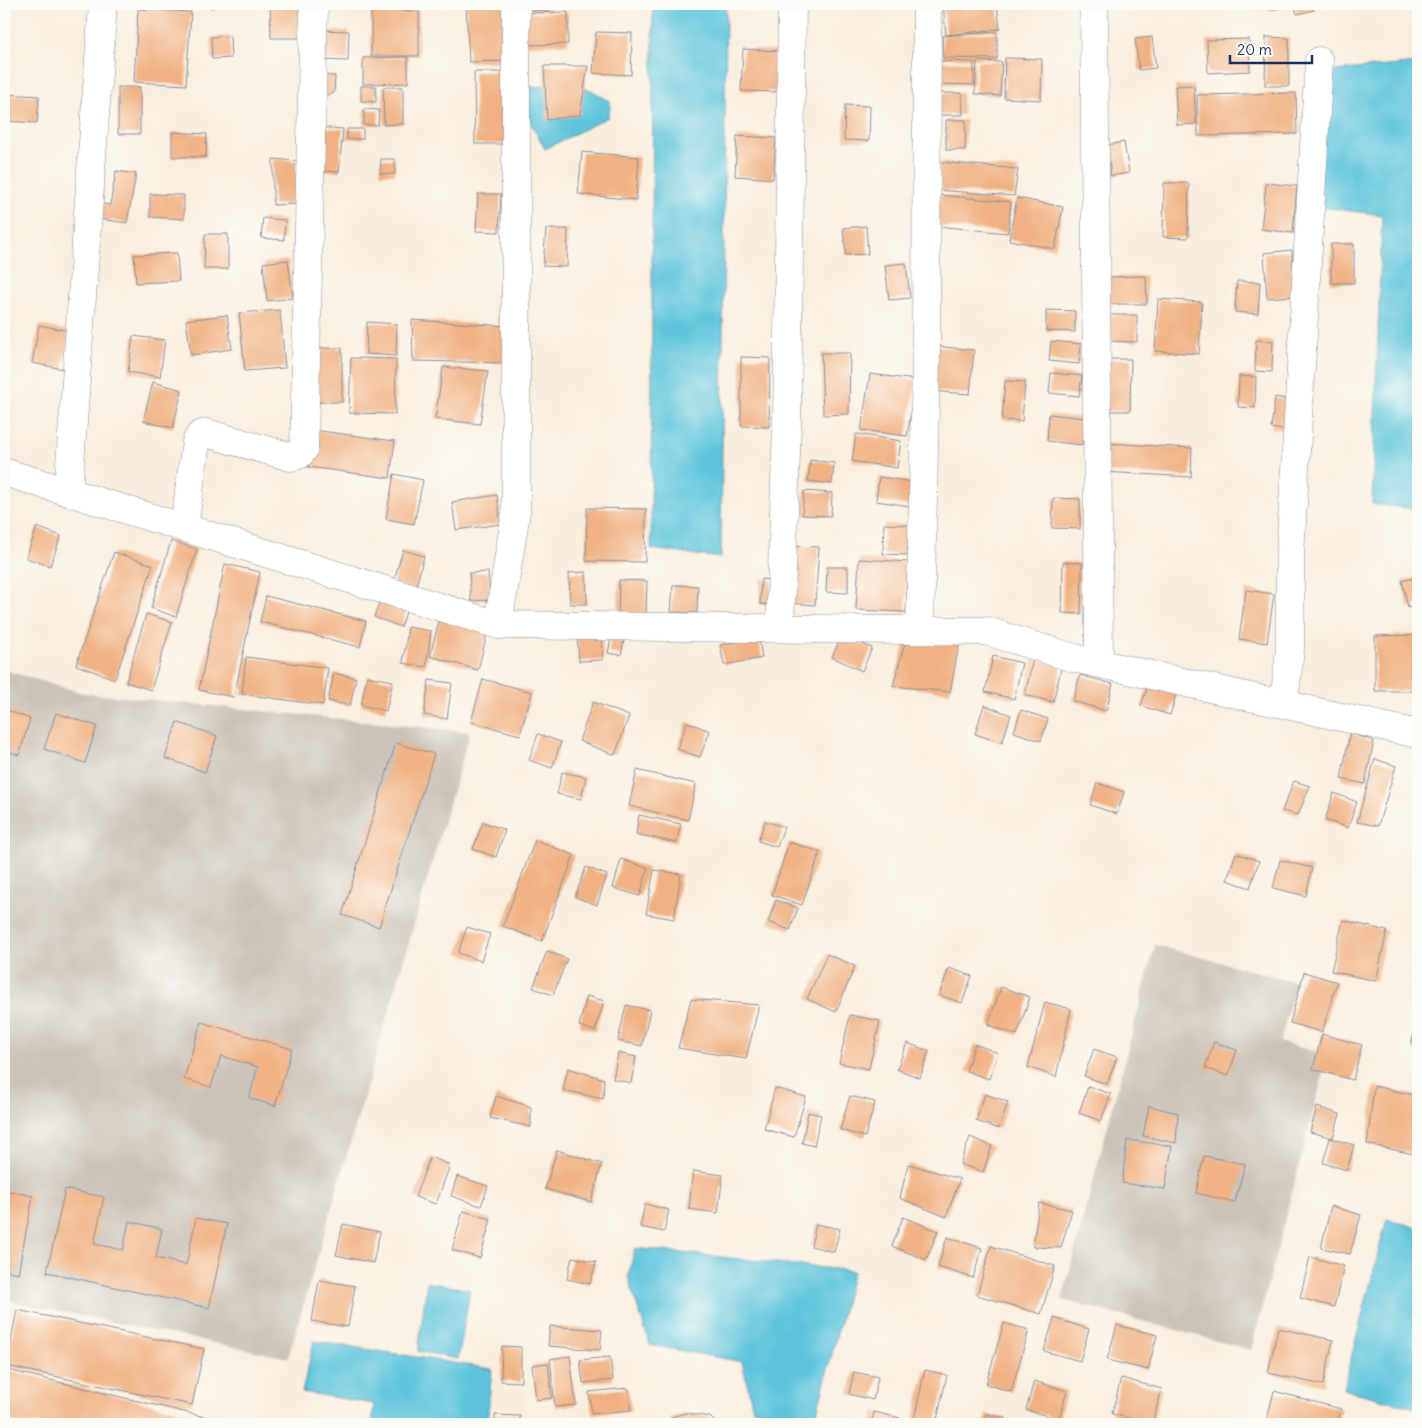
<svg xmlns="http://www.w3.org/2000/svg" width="1422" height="1428" viewBox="0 0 1422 1428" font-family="Delius,sans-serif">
<rect width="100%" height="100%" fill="#fdfcf7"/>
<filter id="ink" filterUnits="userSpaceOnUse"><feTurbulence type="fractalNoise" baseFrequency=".02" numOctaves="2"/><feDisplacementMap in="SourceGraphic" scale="10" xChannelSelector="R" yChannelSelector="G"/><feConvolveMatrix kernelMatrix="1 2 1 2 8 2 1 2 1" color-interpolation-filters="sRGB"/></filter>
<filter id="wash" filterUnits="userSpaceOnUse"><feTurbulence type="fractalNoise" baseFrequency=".0096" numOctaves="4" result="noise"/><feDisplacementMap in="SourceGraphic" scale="20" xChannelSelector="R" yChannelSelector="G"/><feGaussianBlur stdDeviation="1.12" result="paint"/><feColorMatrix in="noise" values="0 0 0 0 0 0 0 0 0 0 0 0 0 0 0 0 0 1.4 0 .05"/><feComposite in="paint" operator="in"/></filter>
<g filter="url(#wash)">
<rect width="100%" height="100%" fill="#f9eedd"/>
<!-- industrial -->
<path fill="#cbc3b8" d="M4 670 83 693 470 732 288 1358 4 1300Z
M1155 945 1296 982 1280 1042 1328 1055 1251 1350 1062 1300Z"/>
<!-- water -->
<path fill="#5dc4db" stroke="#3c7a9c" d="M653 4H726L721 558 651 549Z
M1418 63V509L1372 504 1382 215 1319 207 1323 72Z
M565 85 591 90 611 102 608 117 545 149 528 118 524 93 531 87Z
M1387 1219 1418 1228V1409L1343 1389Z
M635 1248 853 1271 814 1424 753 1409 742 1362 650 1345 628 1277Z
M427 1282 470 1290 458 1359 418 1351Z
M314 1341 492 1369 487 1424H372L374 1404 302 1392Z"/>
<g id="blocks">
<!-- building -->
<path fill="#f1b283" d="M209 4H229V5L210 8Z
M270 4H300V38H271Z
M466 4H508L511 61 469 62Z
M530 4H551L550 11 530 10Z
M943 4H997L1000 29 946 35Z
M1269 4H1287V6L1270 10Z
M1294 4H1312L1314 10 1297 14Z
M138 9 191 12 186 85 134 82Z
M371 10 419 11V56H371Z
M568 12V44L526 45V13Z
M321 30 349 31 348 61 320 60Z
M596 32 632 33 631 75 593 73Z
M997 32V59L943 58 942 36Z
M230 36 231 58 212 59 211 37Z
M1152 37 1156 68 1139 70 1135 39Z
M1266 37 1289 38V86H1265Z
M1249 39 1250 71 1208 73 1207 40Z
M743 49 780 51 779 92 741 91Z
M408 57V83L363 84V58Z
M1005 58 1042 59 1041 100 1004 98Z
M935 61 974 62V85L935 84Z
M977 61 1002 62 1000 96 975 94Z
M544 66H588L580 115 547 120Z
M474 72H505L506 144H475Z
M316 75 335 76 334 93 316 98Z
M1194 85 1196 124 1177 125 1175 86Z
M361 86H376V102L361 101Z
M118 87H140V134H118Z
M383 87H403V124L384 125Z
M931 93H962L963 115H931Z
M1296 93 1297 134 1198 136 1197 95Z
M4 94 39 96 37 123 4 121Z
M845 105 870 106 869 141 844 140Z
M364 109 379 110 378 125H364Z
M946 120H966L965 150H946Z
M315 127 343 129 339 172 311 170Z
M347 129H363V139H347Z
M172 132 207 134 206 157H172Z
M737 136 776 138 773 179 735 176Z
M1124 142 1129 173 1111 176 1107 145Z
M582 152 639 157 636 200 578 194Z
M273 159 297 161 296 204 273 205Z
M381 159H395V174H380Z
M940 162 1018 169 1014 196 937 190Z
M116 171 136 174 127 223 94 218 96 203 110 205Z
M1164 183H1189L1188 238 1163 237Z
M1266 183 1297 186 1293 233 1261 229Z
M150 194 184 195V219L150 217Z
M478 194H501L499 232 476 231Z
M939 195 1011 202 1008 233 936 226Z
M1017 198 1063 207 1055 249 1009 240Z
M263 218 285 220 284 240 261 238Z
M866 226 868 254 846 255 843 228Z
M546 229H568L567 267 543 266Z
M205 234H228V269H204Z
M1331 244H1354V283H1331Z
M1292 250 1295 296 1267 298 1264 253Z
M177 253 179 281 136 283 134 255Z
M288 260 293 298 267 301 263 263Z
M906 263 910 298 889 300 885 265Z
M1146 276 1147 304H1109V277Z
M1237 281 1260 282 1258 314 1235 312Z
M1158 299 1202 302 1199 354 1155 351Z
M280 310 285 368 245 371 239 313Z
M1046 310 1075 311V332L1046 331Z
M227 315 232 349 191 355 186 320Z
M1105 315H1137V342L1105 341Z
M412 320 506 326 504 363 413 361Z
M367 322 397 324 396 356 366 354Z
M39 325 70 331 63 369 32 363Z
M133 336 165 340 160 377 128 372Z
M1256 340 1273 341 1272 372 1255 371Z
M1051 341 1081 344 1079 364 1049 361Z
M934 346 974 350 970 394 930 391Z
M312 348H342V402H311Z
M821 353H850L849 414 823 415Z
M741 357 770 358 769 427 741 426Z
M351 358 396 359 395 414 349 413Z
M1107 359H1131L1130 411H1107Z
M443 367 488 371 480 424 435 419Z
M1051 373 1082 376 1079 396 1049 393Z
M870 374 916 380 907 436 861 430Z
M1239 376 1256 377 1255 408 1238 407Z
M1005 381 1025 382 1022 421 1002 420Z
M153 382 182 390 173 428 143 421Z
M1275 397 1293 400 1289 431 1271 428Z
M1049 414 1085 418 1082 445 1047 441Z
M313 430 395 441 390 478 308 467Z
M856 434 901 441 897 468 852 461Z
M1105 443 1192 448 1191 477 1103 472Z
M810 460 834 463 832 484 808 481Z
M394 474 423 480 414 524 386 519Z
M879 477 913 482 910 506 876 501Z
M804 491 832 493 831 516 802 515Z
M497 495 501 524 456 530 452 502Z
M1053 498 1080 499V529L1052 528Z
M587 508 646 509 645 562 586 561Z
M884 524 909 525 908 555 883 554Z
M37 527 61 536 50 566 26 558Z
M171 541 197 549 176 617 151 608Z
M792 546 819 547 815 605 788 603Z
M403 550 424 556 415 590 393 583Z
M114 552 153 565 115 679 76 665Z
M859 559 908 562 906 612 856 610Z
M1063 562 1082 563 1081 614 1062 613Z
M225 564 260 572 234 697 199 690Z
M827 567H848V593L826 592Z
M488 572 490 600 471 601 469 573Z
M586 572 587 604H570L569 573Z
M1418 577V605L1408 608 1402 581Z
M761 579 772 580 770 605 760 604Z
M619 580 647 581 646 615H618Z
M673 585 698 586 697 613 671 612Z
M1246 590 1274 594 1267 643 1239 639Z
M266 596 366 621 360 647 260 622Z
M380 600 407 609 401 627 374 617Z
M441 613 489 626 478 670 430 656Z
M146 614 172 622 151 690 126 682Z
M408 627 431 631 426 667 403 663Z
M602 633 603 660 579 661 577 635Z
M842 635 872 648 862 671 832 657Z
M1418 635V691H1375V636Z
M611 638 624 641 621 655 608 653Z
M759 638 762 658 724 665 720 645Z
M906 639H960L950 692 893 686Z
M993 656 1022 663 1014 699 985 692Z
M246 657 328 668 323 705 242 694Z
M1033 659 1062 665 1053 702 1025 695Z
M334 673 356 678 350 706 328 701Z
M1080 675 1113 684 1106 711 1073 701Z
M367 676 393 681 386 711 361 705Z
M483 679 532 692 520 735 471 722Z
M1150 679 1178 688 1170 715 1141 706Z
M429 680 452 683 447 719 424 715Z
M593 702 629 716 615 755 579 741Z
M984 705 1011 715 1002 743 975 734Z
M4 709 30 719 19 755 4 750Z
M1021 710 1048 719 1041 741 1014 732Z
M56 713 97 726 85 763 44 749Z
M177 722 217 736 205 772 165 758Z
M687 722 710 731 700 757 677 749Z
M1350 733 1374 741 1365 784 1341 779Z
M538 734 561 742 552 768 529 760Z
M396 743 434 754 379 927 342 915Z
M1375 759 1396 766 1378 826 1357 822Z
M637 770 696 784 688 820 629 806Z
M562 772 586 777 581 799 557 794Z
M1294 781 1310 786 1298 815 1282 811Z
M1097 783 1124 792 1117 814 1090 805Z
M1334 793 1357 802 1348 828 1325 820Z
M639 815 681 824 676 843 636 834Z
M765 821 784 827 777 847 758 841Z
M483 822 505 830 496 857 473 849Z
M535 840 574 855 542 941 503 926Z
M789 842 820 852 802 905 772 895Z
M1236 853 1259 861 1250 888 1227 880Z
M621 859 648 868 640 896 613 888Z
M1280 860 1312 868 1306 896 1273 888Z
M586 867 607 875 597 905 575 897Z
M654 870 681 874 674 919 646 914Z
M776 900 798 908 790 930 768 922Z
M1343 920 1387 931 1376 981 1331 971Z
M467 927 490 934 481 961 458 953Z
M547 951 567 959 553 995 533 988Z
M827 954 855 966 836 1012 807 999Z
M949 968 972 976 962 1003 939 995Z
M1304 972 1337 982 1322 1032 1290 1023Z
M1001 987 1030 997 1017 1035 988 1025Z
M587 996 604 1001 595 1031 579 1026Z
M691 999 759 1005 746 1059 678 1048Z
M1045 1002 1071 1009 1056 1077 1028 1067Z
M626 1005 650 1010 642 1046 618 1041Z
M850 1015 880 1021 869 1069 839 1063Z
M1418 1020V1047L1411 1045Z
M201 1022 292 1049 275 1106 249 1098 258 1067 221 1056 211 1087 184 1079Z
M1322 1034 1362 1045 1353 1080 1313 1069Z
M1214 1042 1237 1050 1228 1076 1205 1068Z
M907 1043 929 1051 920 1078 897 1069Z
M975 1044 998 1053 989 1079 966 1071Z
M1094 1049 1117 1057 1107 1084 1084 1076Z
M618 1053 636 1057 631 1083 613 1079Z
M568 1068 604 1079 603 1099 563 1090Z
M1088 1086 1111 1094 1101 1121 1079 1113Z
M1374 1086 1418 1096V1155L1367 1144Z
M775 1088 806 1097 794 1137 764 1129Z
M985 1094 1008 1102 999 1129 976 1121Z
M496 1096 531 1107V1127L490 1118Z
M850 1096 875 1102 865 1137 840 1130Z
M1149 1106 1178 1113 1176 1143 1143 1136Z
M1317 1107 1340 1114 1333 1138 1310 1132Z
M808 1112 821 1115 814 1146 802 1143Z
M970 1137 992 1146 983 1172 960 1164Z
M1330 1138 1354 1145 1347 1170 1323 1163Z
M1127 1140 1172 1146 1165 1189 1122 1183Z
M557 1150 602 1164 591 1202 545 1189Z
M1204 1156 1245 1164 1235 1202 1196 1193Z
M430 1157 450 1165 436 1204 415 1197Z
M908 1164 960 1179 946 1217 900 1198Z
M693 1171 723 1175 718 1213 689 1209Z
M457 1176 488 1186 481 1206 451 1196Z
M65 1189 104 1197 94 1244 123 1250 129 1221 162 1229 156 1258 186 1265 196 1218 227 1224 209 1308 47 1272Z
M4 1190 33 1196 18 1273 4 1270Z
M1039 1203 1072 1210 1061 1248 1033 1247Z
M645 1204 669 1210 664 1232 640 1227Z
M1331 1206 1361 1215 1350 1254 1321 1248Z
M463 1211 491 1219 480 1258 452 1250Z
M903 1217 938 1231 926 1260 892 1246Z
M343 1224 380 1232 373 1263 336 1255Z
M816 1224 840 1229 834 1252 811 1246Z
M947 1237 982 1248 973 1278 938 1267Z
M991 1246 1055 1266 1041 1314 977 1295Z
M572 1257 596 1262 590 1284 567 1279Z
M1310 1257 1344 1266 1334 1307 1300 1298Z
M319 1280 355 1286 348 1327 312 1321Z
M17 1310 204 1349 192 1405 6 1366Z
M1054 1318 1089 1329 1080 1361 1044 1351Z
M1004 1323 1029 1330 1011 1392 986 1384Z
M1117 1325 1157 1335 1148 1370 1107 1360Z
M550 1326 602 1330 600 1350 548 1346Z
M1278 1328 1333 1340 1323 1385 1268 1373Z
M502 1346 521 1347V1382L501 1381Z
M570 1356 576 1405 555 1407 550 1359Z
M610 1357 613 1380 583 1383 580 1360Z
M548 1363 552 1398 536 1400 532 1365Z
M4 1369 209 1418 207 1424H20L4 1421Z
M925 1370 947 1375 936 1424 914 1419Z
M854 1372 878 1377 873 1400 849 1394Z
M1121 1378 1162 1389 1152 1424 1112 1414Z
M1034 1381 1067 1391 1059 1419 1026 1410Z
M628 1388 631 1410 592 1414 589 1392Z
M1274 1391 1341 1409 1337 1424H1266Z
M874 1412 900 1418 899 1424H871Z
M686 1413 710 1417 717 1424H675L670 1417Z
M986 1414 1006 1418 1004 1424H984Z
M495 1415 520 1416V1424H495Z"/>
</g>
</g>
<g filter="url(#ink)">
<use href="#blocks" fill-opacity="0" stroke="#8a8e9e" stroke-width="1"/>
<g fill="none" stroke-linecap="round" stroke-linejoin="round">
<!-- minor casing -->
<g stroke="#8a8e9e" stroke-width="29">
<path id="minor" d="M1094 4 1099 663
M4 472 498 625 986 631 1074 658 1418 734
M68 492 103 4
M184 528 196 442 200 435 206 433 291 457 299 455 304 449 314 4
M498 625 516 512V4
M780 628 787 424 792 4
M920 630 926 361 927 4
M1284 704 1290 649V555L1319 61"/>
</g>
<!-- minor -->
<use href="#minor" stroke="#fff" stroke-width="28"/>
</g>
</g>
<!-- margin -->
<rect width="1422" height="1428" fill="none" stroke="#fdfcf7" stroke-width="20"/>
<!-- scale -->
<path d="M1230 55v8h82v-8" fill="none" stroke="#1b2f5e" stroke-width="2.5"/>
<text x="1237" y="55" font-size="15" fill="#1b2f5e" stroke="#fdfcf7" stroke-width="4" paint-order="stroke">20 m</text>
</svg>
